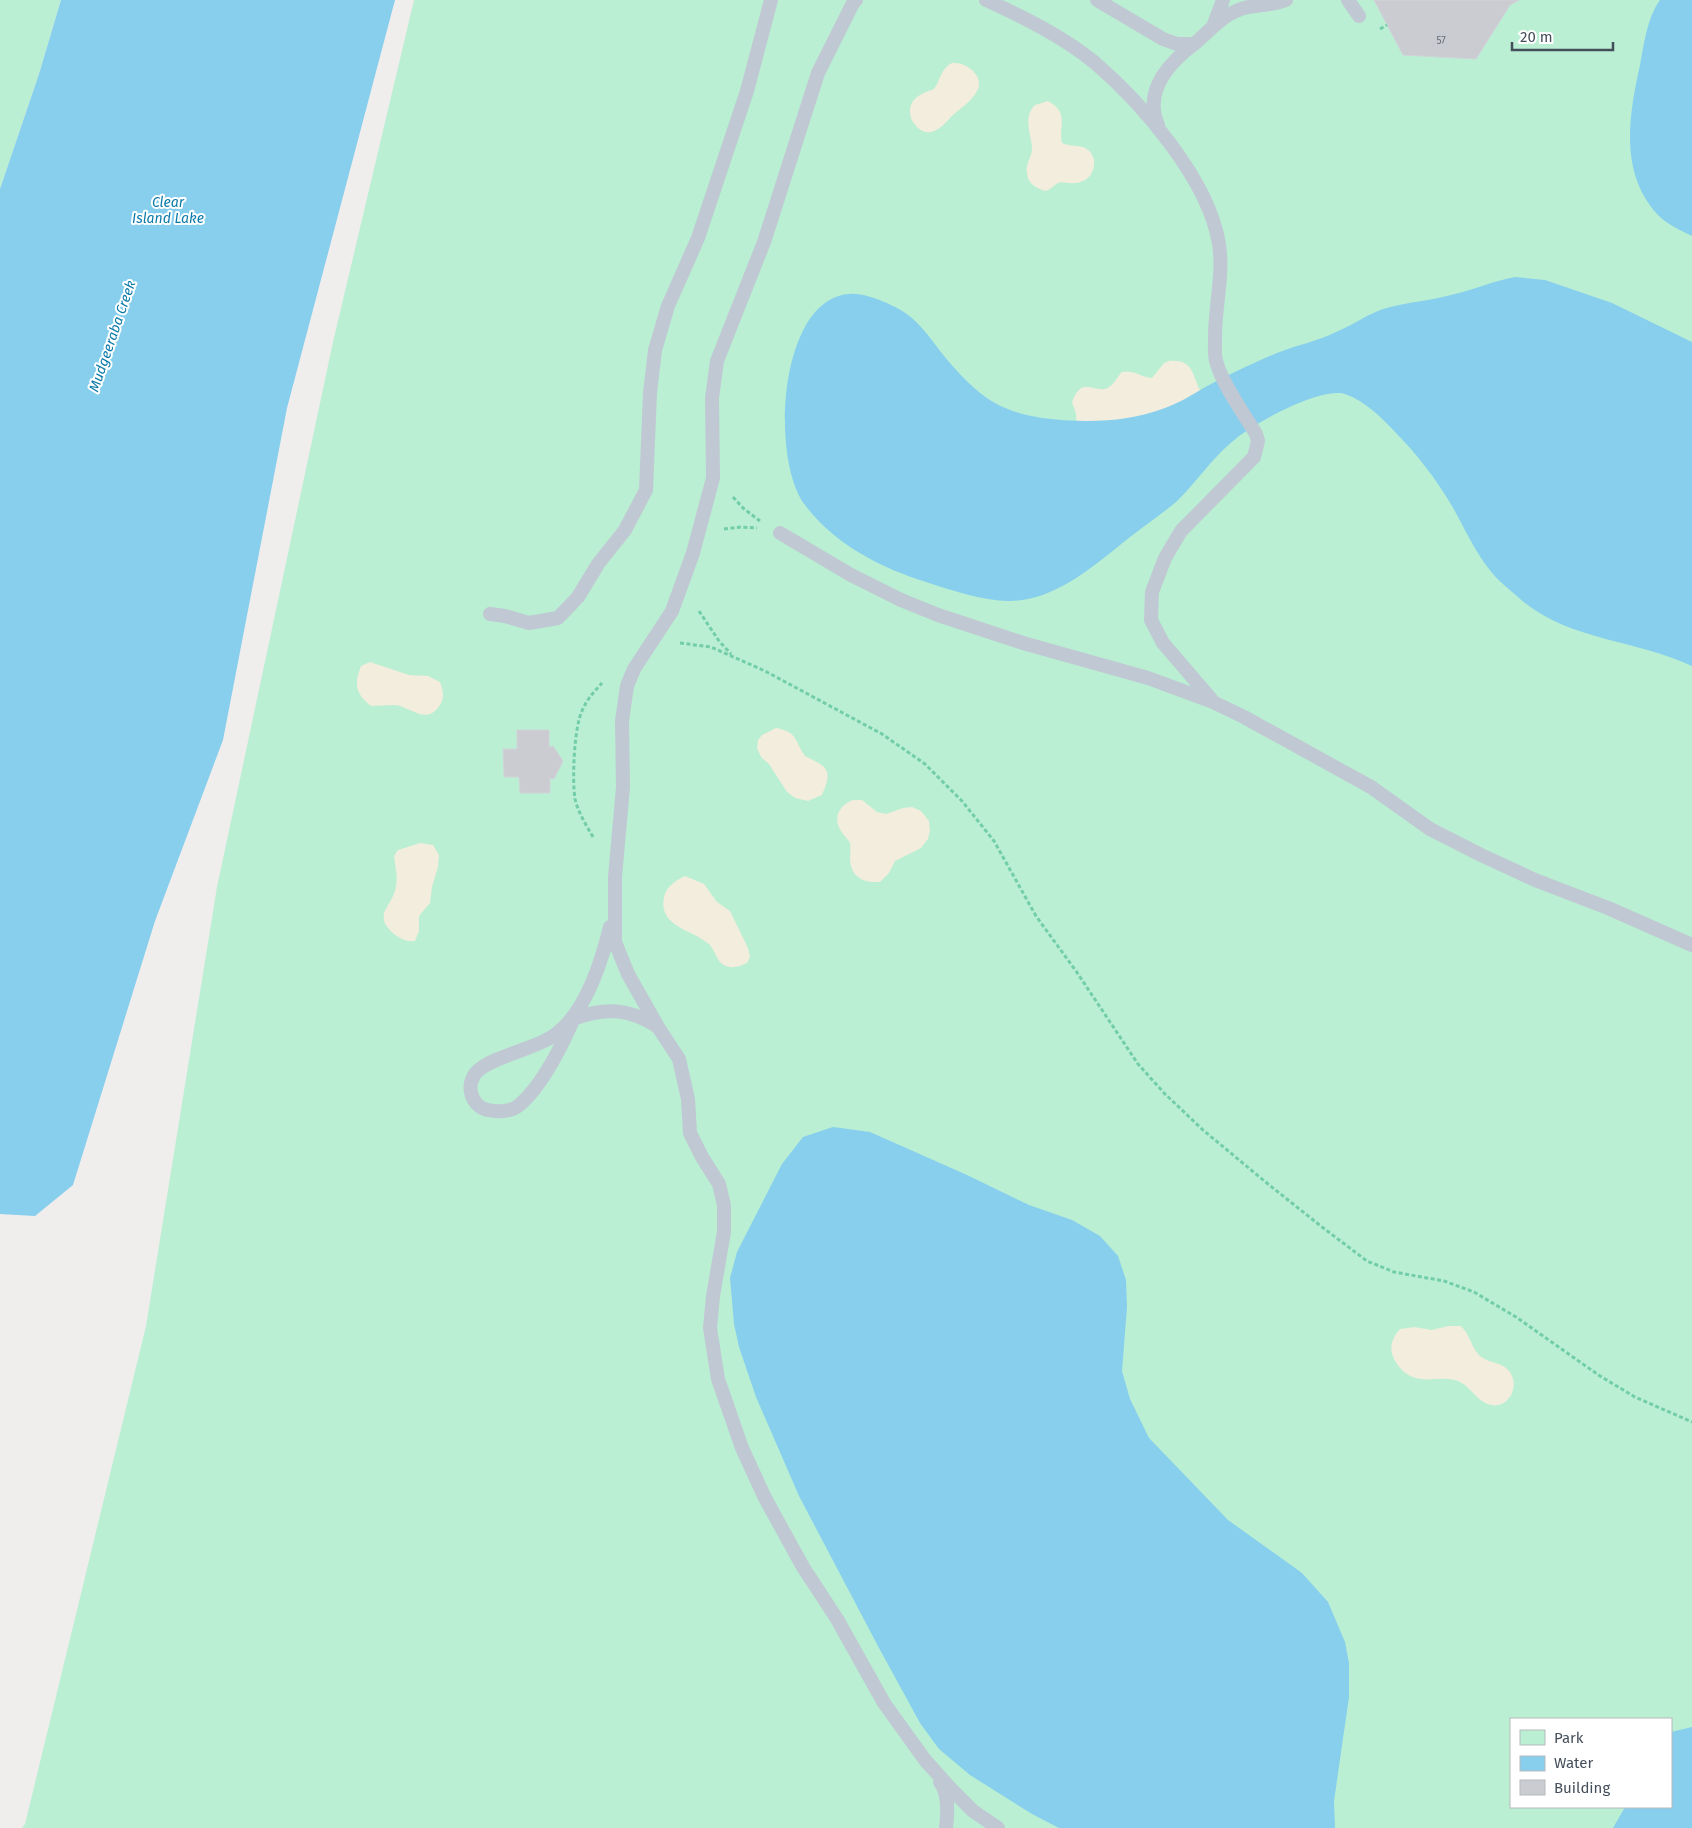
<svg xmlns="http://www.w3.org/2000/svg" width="1692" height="1828" viewBox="0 0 1692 1828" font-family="'Fira Sans',sans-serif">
<rect width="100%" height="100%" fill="#f0eded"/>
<!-- green -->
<path fill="#baefd3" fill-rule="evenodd" d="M0 0H61L39 74 0 189Z
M414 0H1692V1828H22L25 1824 146 1326 217 887 333 342ZM1511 1719H1671V1807H1511Z"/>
<!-- sand -->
<path fill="#f2eddd" d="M952 63C960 62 967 66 973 71 991 89 964 105 952 116 946 122 940 130 931 132 920 134 909 121 910 110 911 97 923 93 934 89 940 81 941 68 952 63Z
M1048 101C1070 113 1058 125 1062 143 1070 147 1082 144 1088 150 1092 153 1095 159 1094 164 1094 175 1085 183 1074 183 1069 184 1063 181 1058 183 1053 186 1051 190 1045 191 1036 188 1028 184 1027 173 1025 165 1031 158 1032 150 1032 135 1022 118 1035 105Z
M1169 361C1197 359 1191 379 1203 395L1149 421 1077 426 1076 414 1072 402C1082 377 1090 391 1105 389 1113 387 1116 378 1122 372 1136 370 1140 377 1152 378L1164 363Z
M370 662 409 675 428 676 440 682C443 691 445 696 440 705 426 726 412 707 395 705 387 705 379 706 371 706 355 693 354 684 361 666Z
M776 728C798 732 794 740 805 756 828 767 833 770 822 795L808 801 795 798 787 792 769 764 761 757 757 748 758 740 762 735Z
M853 800H862L877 812 886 814 903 808 912 807 921 811 929 821 930 830 928 839 921 848 895 861 889 873 880 882C864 883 851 878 850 859 850 854 851 848 850 843 848 839 843 835 841 831 832 817 840 805 853 800Z
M420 843 433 845 439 855 438 867 432 887 430 903 419 916V931L415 941C406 942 401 939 394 934 371 914 393 907 396 886 398 876 395 866 394 856L398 850Z
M685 876 704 884 717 902 730 911 748 948 750 957 747 963C739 967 729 970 721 963 716 958 714 949 709 944 692 929 658 927 664 897 666 887 676 880 685 876Z
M1448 1326H1461C1471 1336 1471 1347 1479 1355 1487 1363 1499 1362 1506 1368 1522 1381 1511 1409 1491 1405 1477 1402 1472 1388 1460 1382 1441 1373 1421 1388 1402 1370 1397 1365 1394 1360 1392 1354 1390 1344 1393 1337 1400 1329L1414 1327 1432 1330Z"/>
<!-- water -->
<path fill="#87cfed" d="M61 0H395L287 408 223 740 155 921 73 1185 35 1216 0 1214V189L39 74Z
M1660 0H1692V236C1680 230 1666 224 1657 214 1619 172 1629 115 1640 65 1644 44 1647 18 1660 0Z
M1515 277 1545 280 1612 303 1692 342V666C1635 639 1568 641 1519 598 1509 589 1497 580 1489 569 1474 550 1464 527 1452 506 1436 479 1417 454 1395 432 1381 417 1365 401 1345 394 1321 386 1252 424 1233 441 1211 459 1196 483 1176 502 1163 513 1148 523 1134 534 1103 558 1068 591 1028 599 995 606 958 592 926 582 881 568 834 544 805 505 772 462 778 319 836 297 850 291 863 294 877 299 890 304 903 310 913 319 923 328 932 340 940 351 953 367 967 383 984 396 1000 408 1021 415 1042 418 1083 423 1126 423 1165 408 1182 402 1196 392 1211 384 1233 373 1255 362 1277 353 1297 345 1318 341 1336 332 1353 325 1366 315 1383 309 1406 302 1431 301 1455 294 1476 289 1493 281 1515 277Z
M833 1127 870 1132 967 1175 1029 1205 1072 1220 1100 1236 1118 1256 1126 1280 1127 1307 1122 1371 1130 1399 1149 1438 1228 1520 1302 1573 1328 1602 1345 1642 1349 1663V1697L1334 1801 1335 1828H1059L1032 1814 970 1775 939 1749 920 1723 879 1648 799 1496 756 1397 739 1347 734 1324 730 1278 737 1252 782 1164 803 1137Z
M1692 1727V1828H1613L1625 1807H1671V1732Z"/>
<!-- building -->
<path fill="#caccd2" stroke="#d1d3d9" d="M1374 0H1519L1510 5 1476 59 1403 55Z
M517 730H549V747L553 746 563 761 554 779 550 778V793H520L519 777H504L503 749H517Z"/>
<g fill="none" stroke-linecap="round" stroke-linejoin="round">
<!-- path -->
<path stroke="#72cda8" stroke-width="3" stroke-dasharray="4 2.5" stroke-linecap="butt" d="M1380 29 1387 25
M733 497 743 508 760 521
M724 529 741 527 757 528
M699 611 719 641 731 654
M680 643 711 647 765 671 882 734 925 764 962 801 994 841 1036 916 1076 971 1138 1064 1164 1093 1203 1130 1268 1184 1322 1227 1367 1261 1394 1272 1444 1281 1474 1292 1516 1317 1600 1376 1635 1397 1692 1422
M593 837C586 825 578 812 575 799 572 779 574 728 582 711 587 699 594 692 602 683"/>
<!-- lane -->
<path stroke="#c0c8d3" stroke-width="14" d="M856 0 853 3 818 73 764 242 717 361 712 398 713 478 693 553 672 611 634 669 627 686 622 721 623 787 615 877V942L628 974 658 1027 679 1059 688 1099 690 1133 702 1157 719 1184 724 1205V1232L713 1296 710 1328 718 1379 742 1448 765 1498 803 1567 837 1619 884 1703 925 1760 951 1789 973 1811 998 1828
M986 0C1023 17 1062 36 1094 62 1142 103 1209 180 1219 244 1224 277 1214 309 1215 342 1215 349 1214 357 1217 364 1223 385 1244 414 1256 434L1258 441 1254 457 1181 531 1165 558 1152 592 1151 620 1163 643 1211 699
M1097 0 1163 39 1177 44H1194C1211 30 1224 12 1248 7 1261 5 1273 5 1286 0
M1348 0 1359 16
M1214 24 1223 0
M1158 125C1143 91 1169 63 1194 44
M780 533 851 575 901 600 938 615 1023 643 1148 678 1213 702 1244 717 1371 787 1430 829 1481 855 1535 880 1608 908 1692 945
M490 614 505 616 529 623 558 618 578 597 598 564 625 530 646 490 650 393 655 350 668 306 698 238 747 91 771 0
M576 1013C564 1042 542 1087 518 1106 510 1112 497 1112 488 1110 480 1109 472 1101 471 1092 469 1084 473 1074 480 1069 497 1056 529 1050 550 1038 584 1018 601 964 610 927
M573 1019C605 1007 629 1008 658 1027
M940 1782C949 1794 948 1813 946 1828"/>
</g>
<g text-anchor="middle" stroke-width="4" stroke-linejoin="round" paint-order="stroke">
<!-- number labels -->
<g font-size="10" fill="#666e79">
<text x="1441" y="44">57</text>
</g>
<!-- water labels -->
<g font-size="14" font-style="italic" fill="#0a7aa9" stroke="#fff">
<text x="168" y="207">Clear<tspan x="168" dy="16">Island Lake</tspan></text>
<text transform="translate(112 336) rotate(-71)" y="5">Mudgeeraba Creek</text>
</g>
</g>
<!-- legend -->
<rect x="1510" y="1718" width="162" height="90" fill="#ffffff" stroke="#b5b9bd"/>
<rect x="1520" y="1730" width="25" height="15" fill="#baefd3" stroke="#b5b9bd"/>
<text x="1554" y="1743" font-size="15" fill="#454f5b">Park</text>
<rect x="1520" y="1756" width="25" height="15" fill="#87cfed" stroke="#b5b9bd"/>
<text x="1554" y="1768" font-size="15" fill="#454f5b">Water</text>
<rect x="1520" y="1780" width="25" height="15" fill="#caccd2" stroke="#b5b9bd"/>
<text x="1554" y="1793" font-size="15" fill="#454f5b">Building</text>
<!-- scale -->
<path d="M1512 42v8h101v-8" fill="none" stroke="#454f5b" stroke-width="2.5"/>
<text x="1520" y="42" font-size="15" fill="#454f5b" stroke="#ffffff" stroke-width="4" paint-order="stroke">20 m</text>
</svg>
